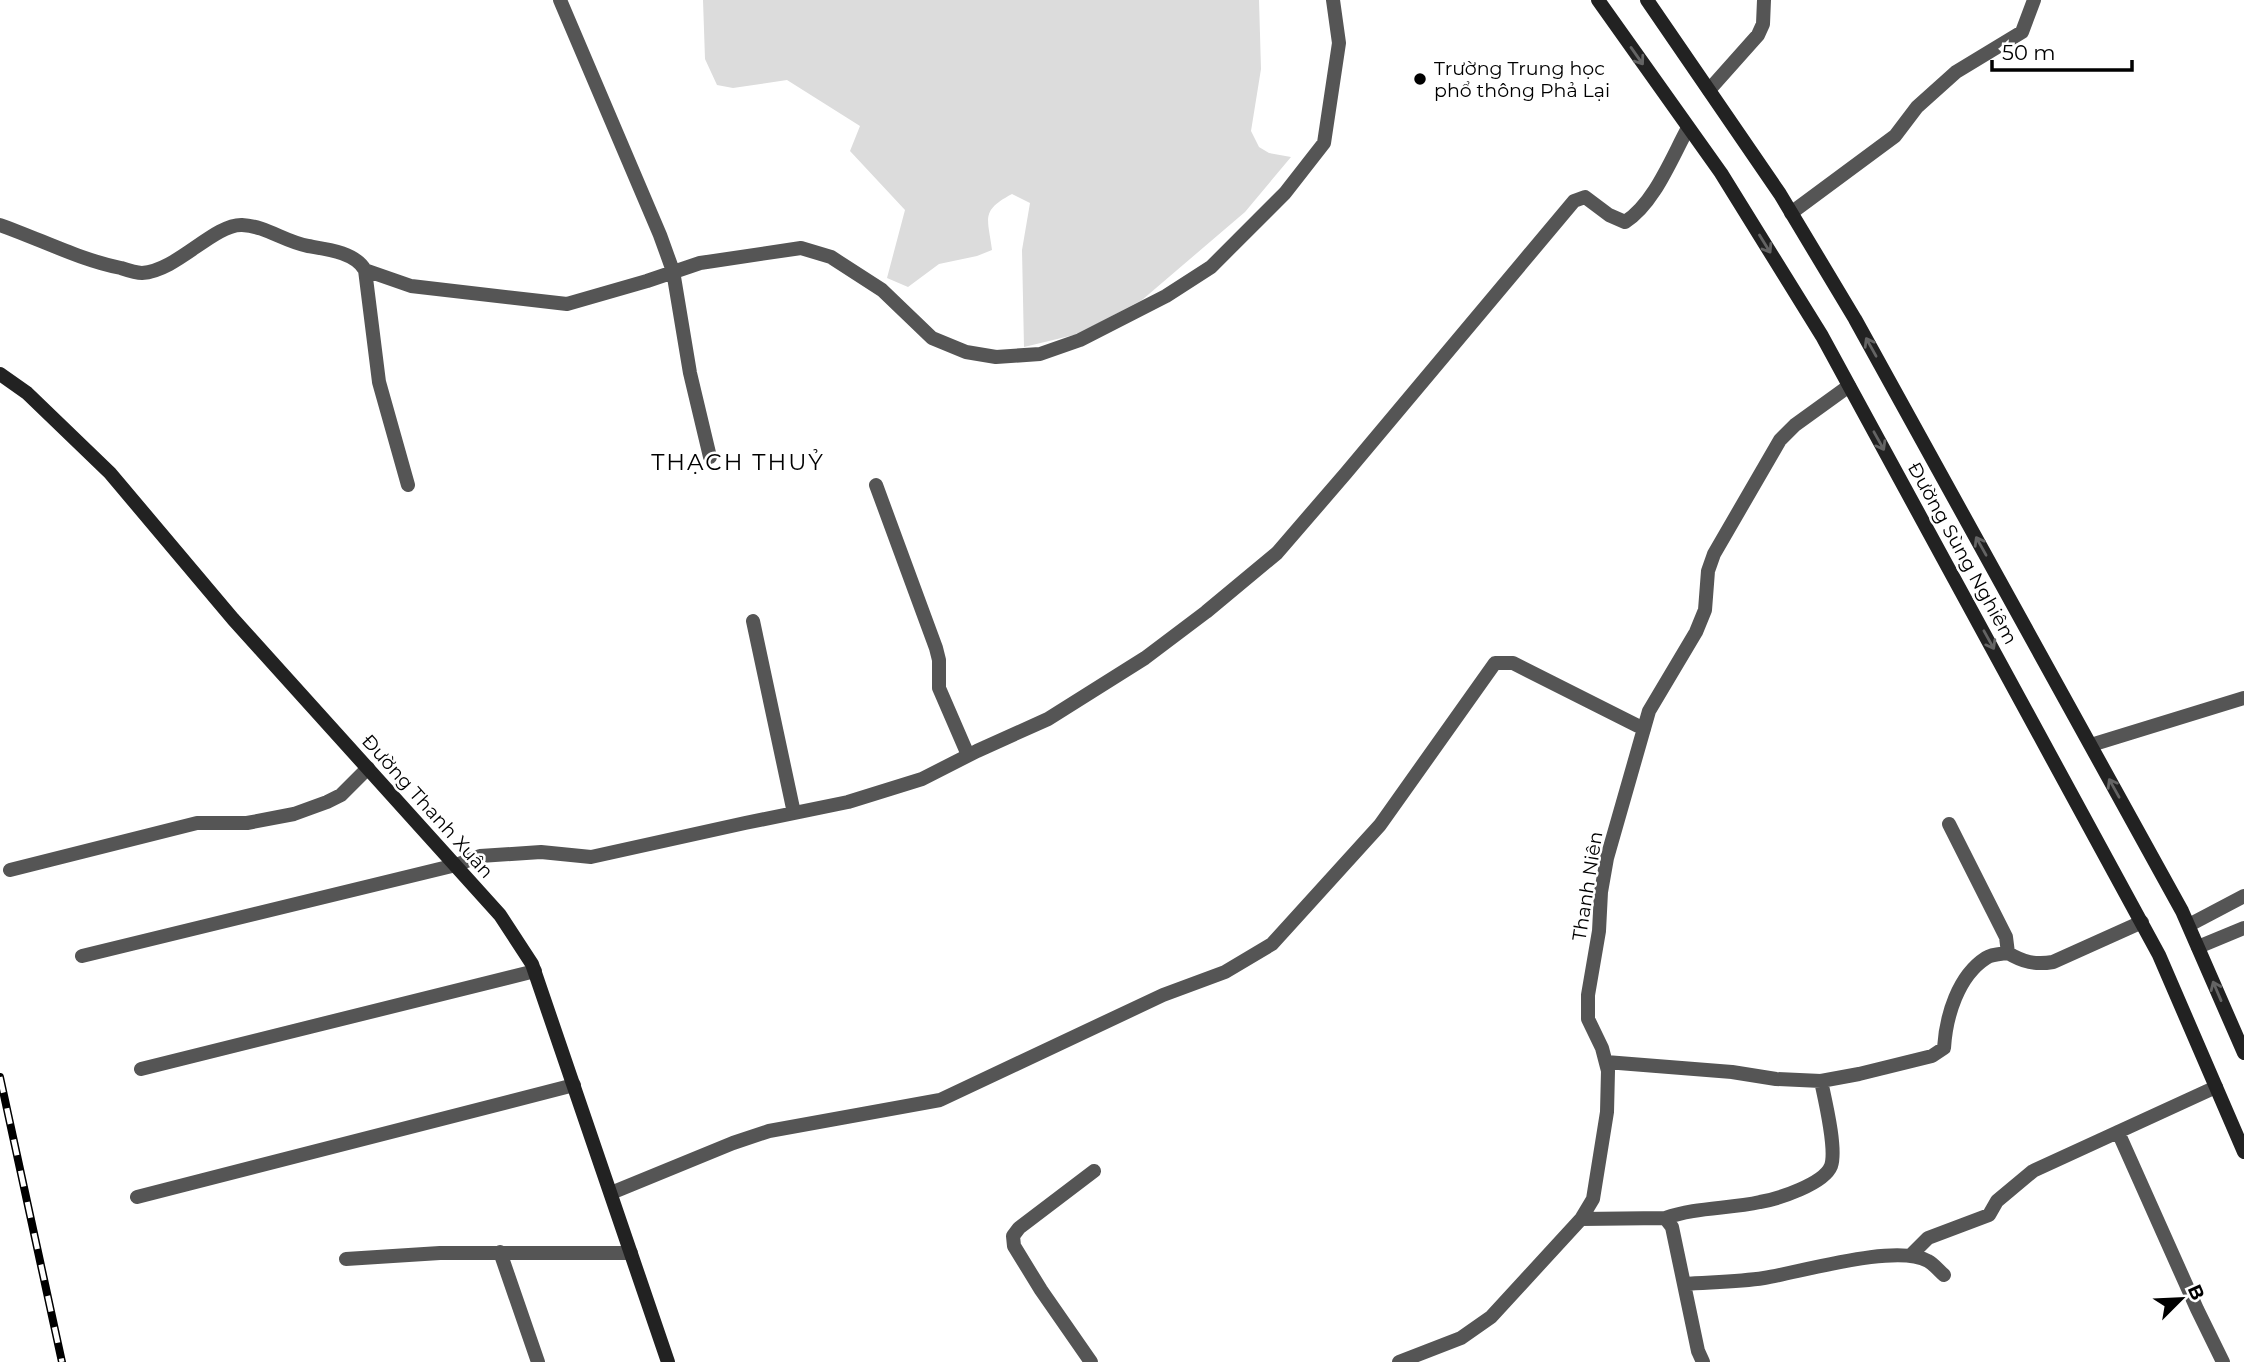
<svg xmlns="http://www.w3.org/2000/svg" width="2244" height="1362" viewBox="0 0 2244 1362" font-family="Montserrat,sans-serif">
<rect width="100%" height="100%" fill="#fff"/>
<!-- green -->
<path fill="#dcdcdc" d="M703 0H1259L1261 69 1251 131 1259 147 1269 153 1291 157 1245 212 1142 300 1078 334 1024 347 1022 250 1030 203 1012 194C980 211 988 218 992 250L977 256 939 264 908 287 887 278 905 210 850 151 860 126 787 80 733 88 717 85 705 59Z"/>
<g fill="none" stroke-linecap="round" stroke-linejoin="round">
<!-- street -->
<path stroke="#555" stroke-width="14" d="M560 0 660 235 673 271 690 373 710 457
M1709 90 1758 35 1763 24 1764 0
M1791 213 1895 136 1917 107 1956 72 2022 32 2034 0
M0 225C40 239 80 260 121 268 127 270 136 273 142 273 177 271 214 224 242 225 266 226 285 242 308 246 326 249 355 252 365 270L411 286 567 304 647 281 700 263 801 248 831 257 882 290 932 338 966 352 996 357 1040 354 1080 340 1166 296 1211 267 1285 193 1324 143 1339 43 1333 0
M365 270 379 382 408 485
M876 485 936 648 939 660V688L968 755
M753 621 794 813
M2091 745 2244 698
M1949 824 2006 937 2008 953
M10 870 197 823H247L294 814 327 802 341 795 368 768
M2189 925 2244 896
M2198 947 2244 928
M82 956 456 865 480 856 541 852 591 857 745 823 848 802 922 779 977 751 1048 719 1145 658 1206 612 1277 553 1346 473 1574 201 1585 197 1609 215 1625 222C1654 204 1672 157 1688 128
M1606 1062 1732 1072 1776 1079 1821 1081 1859 1074 1932 1056 1944 1048C1946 1016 1958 976 1986 958 1992 954 2001 954 2008 953 2023 962 2035 965 2053 962L2142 922
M141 1069 535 971
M2118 1132 2197 1309 2223 1362
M611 1193 733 1143 769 1131 940 1100 1163 995 1225 972 1272 944 1380 825 1495 663H1513L1644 729
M137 1197 574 1085
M1665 1218C1696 1207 1729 1209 1760 1202 1778 1199 1824 1184 1831 1166 1837 1149 1825 1100 1821 1081
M1581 1219 1665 1218 1672 1227 1698 1351 1703 1362
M500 1252 538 1362
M1910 1256 1928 1238 1989 1215 1997 1201 2033 1171 2216 1087
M346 1259 440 1253H631
M1684 1284C1711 1282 1738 1282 1764 1278 1801 1272 1897 1243 1928 1261 1934 1264 1939 1271 1944 1275
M1091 1362 1041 1290 1014 1246 1013 1236 1019 1228 1094 1171
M1399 1362 1461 1338 1491 1317 1581 1219 1593 1199 1607 1112 1608 1071 1602 1048 1588 1019V995L1599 931 1601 892 1607 858 1649 711 1696 632 1705 610 1708 571 1714 554 1780 440 1795 425 1849 386"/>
<!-- secondary -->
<path stroke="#222" stroke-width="14" d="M1598 0 1721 173 1822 336 2159 955 2244 1152
M1647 0 1780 194 1855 319 2182 911 2244 1053
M0 374 27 393 110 473 233 619 500 915 532 964 668 1362"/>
<!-- rail casing -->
<g stroke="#000" stroke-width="8">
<path id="rail" d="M0 1077 62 1362"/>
</g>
<!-- rail -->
<use href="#rail" stroke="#fff" stroke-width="5" stroke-dasharray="16" stroke-linecap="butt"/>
</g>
<!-- one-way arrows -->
<defs><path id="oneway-shaft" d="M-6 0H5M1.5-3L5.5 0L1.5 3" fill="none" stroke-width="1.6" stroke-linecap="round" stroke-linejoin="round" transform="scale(1.75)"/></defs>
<g stroke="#646464">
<use href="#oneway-shaft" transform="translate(1637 56) rotate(55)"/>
<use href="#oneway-shaft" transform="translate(1765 244) rotate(58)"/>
<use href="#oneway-shaft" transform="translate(1871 347) rotate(-119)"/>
<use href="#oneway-shaft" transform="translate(1879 441) rotate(61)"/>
<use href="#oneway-shaft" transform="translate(1981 546) rotate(-119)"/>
<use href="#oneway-shaft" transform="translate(1989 640) rotate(61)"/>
<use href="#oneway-shaft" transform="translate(2114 788) rotate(-119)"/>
<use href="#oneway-shaft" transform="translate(2217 991) rotate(-113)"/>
</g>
<!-- markers -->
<circle fill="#000" stroke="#fff" stroke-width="2.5" cx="1420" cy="79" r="7"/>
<g text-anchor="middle" stroke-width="5" stroke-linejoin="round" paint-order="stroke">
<!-- poi labels -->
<g font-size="19" fill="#000" stroke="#fff" text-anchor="start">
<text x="1434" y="75">Trường Trung học<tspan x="1434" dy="22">phổ thông Phả Lại</tspan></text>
</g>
<!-- street labels -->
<g font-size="19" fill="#000" stroke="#fff">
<text transform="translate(1963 553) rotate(61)" y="7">Đường Sùng Nghiêm</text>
<text transform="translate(428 806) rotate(48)" y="7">Đường Thanh Xuân</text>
<text transform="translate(1587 886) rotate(-81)" y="7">Thanh Niên</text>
</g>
<!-- quarter labels -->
<g font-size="23" letter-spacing="2" fill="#000" stroke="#fff">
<text x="738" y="470">THẠCH THUỶ</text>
</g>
</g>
<!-- north arrow -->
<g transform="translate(2181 1299) rotate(66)" stroke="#ffffff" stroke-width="5" paint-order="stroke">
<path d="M0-5L12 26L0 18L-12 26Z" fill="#000000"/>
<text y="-10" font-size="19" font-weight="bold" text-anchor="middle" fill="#000000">B</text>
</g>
<!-- scale -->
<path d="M1992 60v10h140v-10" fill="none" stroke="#000000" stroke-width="3.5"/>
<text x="2002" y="60" font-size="21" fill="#000000" stroke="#ffffff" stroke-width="5" paint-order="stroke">50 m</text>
</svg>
